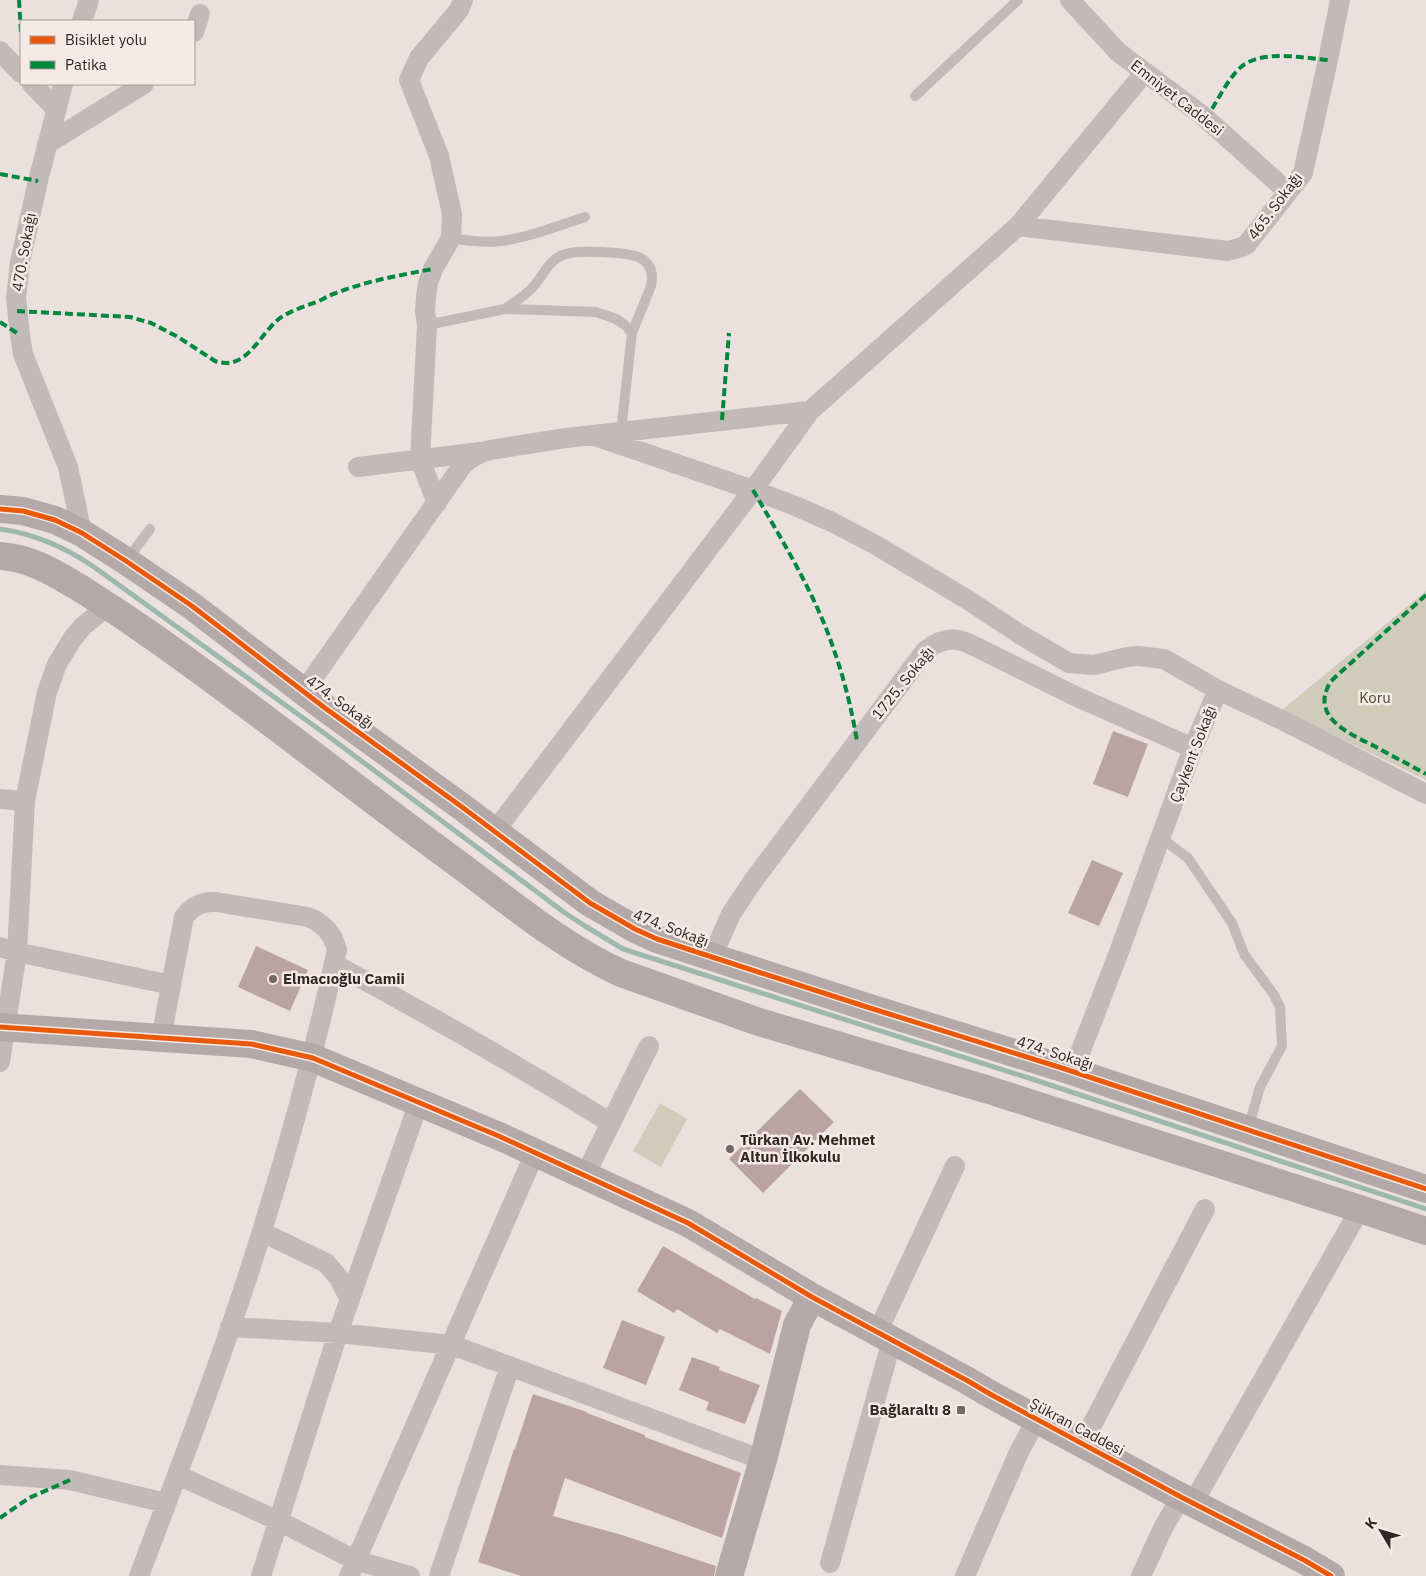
<svg xmlns="http://www.w3.org/2000/svg" width="1426" height="1576" viewBox="0 0 1426 1576" font-family="'IBM Plex Sans',sans-serif">
<rect width="100%" height="100%" fill="#eae1de"/>
<!-- green -->
<path fill="#cfccba" d="M1426 591V780L1282 710Z
M660 1103 687 1119 661 1167 633 1151Z"/>
<g fill="none" stroke-linecap="round" stroke-linejoin="round">
<!-- stream -->
<path stroke="#9eb8b0" stroke-width="5" d="M0 529C35 534 65 547 94 567L324 733 565 913 585 926 623 949 1035 1080 1426 1209"/>
</g>
<!-- building -->
<path fill="#bba3a3" d="M1113 731 1148 744 1128 797 1093 784Z
M1092 860 1123 873 1099 926 1068 913Z
M256 946 308 970 290 1011 238 987Z
M800 1089 834 1122 763 1193 729 1159Z
M663 1246 755 1299 756 1298 782 1311 770 1354 720 1329 717 1333 677 1309 674 1313 637 1291Z
M622 1320 665 1337 646 1385 603 1368Z
M692 1357 720 1367 719 1370 760 1385 745 1424 706 1410 709 1402 679 1390Z
M533 1394 587 1412V1413L645 1435V1437L741 1473 722 1538 565 1478 553 1516 622 1535 716 1566 714 1576H521L478 1562 514 1449H515Z"/>
<g fill="none" stroke-linecap="round" stroke-linejoin="round">
<!-- lane -->
<path stroke="#c2bab8" stroke-width="10" d="M915 96 1018 0
M451 238C468 241 485 243 502 241 530 237 558 226 585 217
M505 309C514 302 525 296 532 288 542 278 545 266 557 258 570 250 586 252 601 252 624 253 658 252 651 286L632 333 621 432
M427 325 505 309 596 312 616 319 625 325 632 333
M127 560 150 529
M1161 838 1188 858 1232 923 1244 954 1274 995 1280 1007 1282 1046 1260 1087 1248 1129"/>
<!-- street -->
<path stroke="#c2bab8" stroke-width="20" d="M1070 0 1118 52 1202 115 1288 192
M82 21 89 0
M194 32 200 14
M0 51 21 73
M32 84 56 109
M63 84 38 181 20 262 16 298 20 335 23 354 68 467 82 533
M47 144 144 84
M1018 226 1228 251 1242 247 1247 244 1303 173 1328 60 1340 0
M592 435 753 490 793 505 832 522 874 544 968 600 1021 635 1069 663 1094 665 1127 657 1138 656 1164 659 1218 690
M358 467 480 452
M437 503 420 460 427 325 425 311 426 297 428 283 433 269 451 238 452 214 439 156 409 80 419 58 459 10 463 0
M304 691 462 466C470 457 479 453 490 450L566 438 810 411
M0 799 25 801
M495 831 753 490 810 411 1018 226 1145 72
M0 947 17 952 171 985
M712 957 731 914 753 881 925 651C938 640 952 636 968 643L1075 696 1193 748
M334 964C428 1014 520 1067 611 1123
M0 1062 17 952 25 801 47 692 57 664 73 638 83 626 108 606
M1073 1071 1119 952 1193 748 1218 690 1290 724 1426 794
M585 1175 649 1046
M262 1232 326 1263 339 1278 350 1300
M230 1327 338 1333 452 1345 763 1460
M877 1333 955 1166
M1082 1444 1205 1209
M0 1475 70 1480 166 1503
M177 1475 279 1521 355 1560 410 1576
M1193 1503 1360 1209
M830 1563 892 1340
M139 1576C182 1462 226 1348 262 1231 291 1138 316 1046 337 950 333 934 324 923 308 917L216 902C202 901 193 906 184 917L161 1038
M261 1576 338 1333 419 1102
M349 1576 535 1153
M439 1576 510 1366
M965 1576 1019 1452 1037 1419
M1141 1576 1163 1528 1181 1497"/>
<!-- secondary -->
<path stroke="#b3a9a8" stroke-width="28" d="M0 509 23 511 55 520 82 533 126 561 192 606 325 708 462 807 590 903 635 929 657 939 712 957 870 1008 1062 1068 1426 1189
M0 556C32 558 56 574 83 590 107 605 131 621 155 638 259 711 358 791 461 866 512 904 562 946 621 973L759 1022 989 1090 1360 1209 1426 1231
M0 1027 251 1044 313 1058 501 1137 688 1223 812 1297 968 1381 990 1394 1181 1497 1304 1560 1331 1576
M729 1576 763 1460 797 1325 812 1297"/>
<!-- quiet -->
<path stroke="#00873e" stroke-width="4" stroke-dasharray="8 4" stroke-linecap="butt" d="M19 0 21 33
M1206 119C1215 105 1228 78 1241 67 1262 49 1303 58 1328 60
M0 174 38 181
M17 311 130 317 151 323 178 337 215 361C247 372 259 334 280 318 292 310 306 306 319 301 325 298 330 295 336 293 367 281 400 275 433 269
M0 322 20 335
M722 420 729 333
M753 490C783 542 816 595 835 653 845 682 852 711 857 741
M1426 595 1331 681C1308 718 1351 734 1378 748 1394 757 1410 765 1426 774
M0 1518 29 1498 70 1480"/>
<!-- cycleway casing -->
<g stroke="#f6eae6" stroke-width="8">
<path id="cycleway" d="M0 509 23 511 55 520 82 533 126 561 192 606 325 708 462 807 590 903 635 929 657 939 712 957 870 1008 1062 1068 1426 1189
M0 1027 251 1044 313 1058 501 1137 688 1223 812 1297 968 1381 990 1394 1181 1497 1304 1560 1331 1576"/>
</g>
<!-- cycleway -->
<use href="#cycleway" stroke="#e8590c" stroke-width="5"/>
</g>
<!-- markers -->
<g fill="#726867" stroke="#f6eae6" stroke-width="2">
<circle cx="273" cy="979" r="5"/>
<circle cx="730" cy="1149" r="5"/>
<rect x="956" y="1405" width="10" height="10" rx="2.5"/>
</g>
<g text-anchor="middle" stroke-width="5" stroke-linejoin="round" paint-order="stroke">
<!-- street labels -->
<g font-size="15" fill="#322727" stroke="#f6eae6">
<text transform="translate(1177 98) rotate(38)" y="5">Emniyet Caddesi</text>
<text transform="translate(1275 206) rotate(-53)" y="5">465. Sokağı</text>
<text transform="translate(24 252) rotate(-80)" y="5">470. Sokağı</text>
<text transform="translate(903 683) rotate(-51)" y="5">1725. Sokağı</text>
<text transform="translate(340 702) rotate(36)" y="5">474. Sokağı</text>
<text transform="translate(1193 754) rotate(-69)" y="5">Çaykent Sokağı</text>
<text transform="translate(671 928) rotate(21)" y="5">474. Sokağı</text>
<text transform="translate(1055 1053) rotate(18)" y="5">474. Sokağı</text>
<text transform="translate(1077 1427) rotate(28)" y="5">Şükran Caddesi</text>
</g>
<!-- park labels -->
<g font-size="15" fill="#4b4d2e" stroke="#f6eae6">
<text x="1375" y="703">Koru</text>
</g>
<!-- poi labels -->
<g font-size="15" font-weight="bold" fill="#322727" stroke="#f6eae6" text-anchor="start">
<text x="283" y="984">Elmacıoğlu Camii</text>
<text x="740" y="1145">Türkan Av. Mehmet<tspan x="740" dy="17">Altun İlkokulu</tspan></text>
<text x="951" y="1415" text-anchor="end">Bağlaraltı 8</text>
</g>
</g>
<!-- legend -->
<rect x="20" y="20" width="175" height="65" fill="#f6eae6" stroke="#a89c9a"/>
<rect x="30" y="36" width="25" height="8" fill="#e8590c" stroke="#a89c9a"/>
<text x="65" y="45" font-size="15" fill="#322727">Bisiklet yolu</text>
<rect x="30" y="61" width="25" height="8" fill="#00873e" stroke="#a89c9a"/>
<text x="65" y="70" font-size="15" fill="#322727">Patika</text>
<!-- north arrow -->
<g transform="translate(1381 1531) rotate(308)" stroke="#f6eae6" stroke-width="4" paint-order="stroke">
<path d="M0-4L9 19L0 12L-9 19Z" fill="#322727"/>
<text y="-8" font-size="14" font-weight="bold" text-anchor="middle" fill="#322727">K</text>
</g>
</svg>
